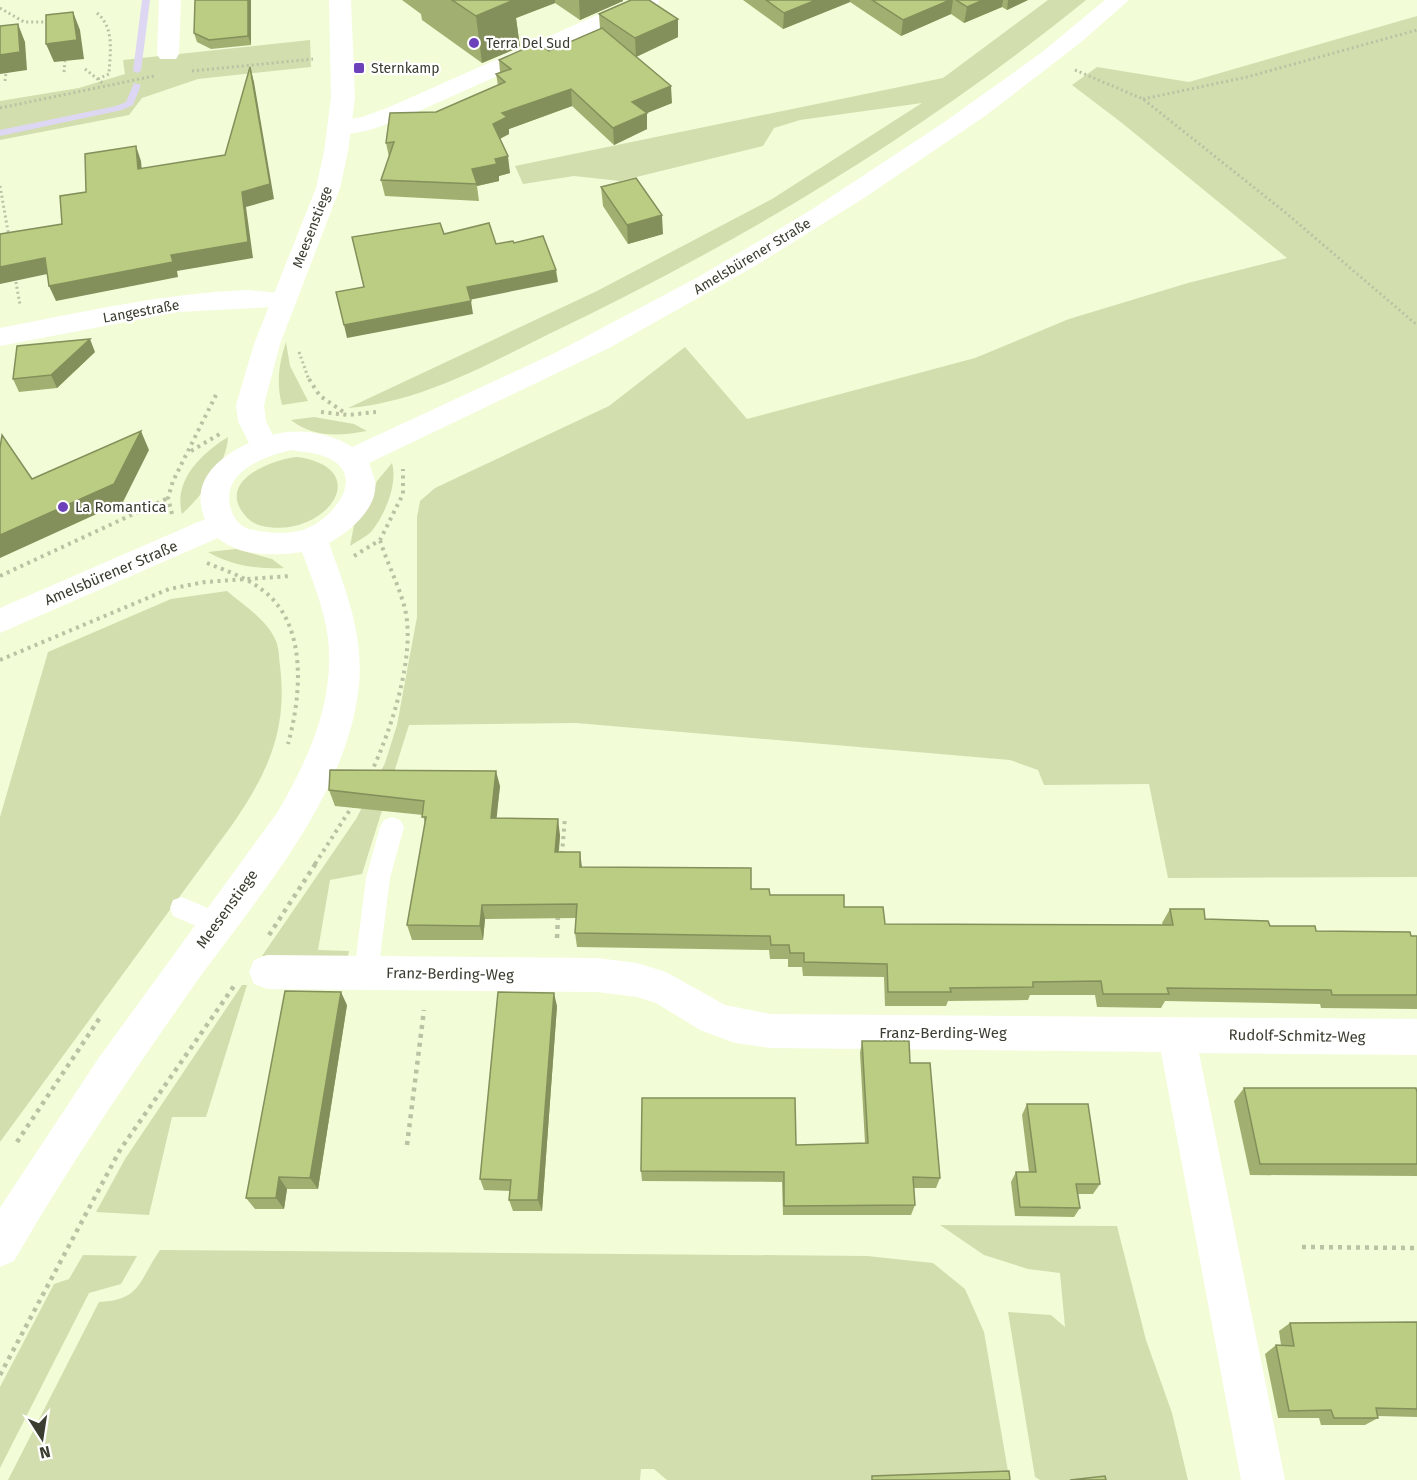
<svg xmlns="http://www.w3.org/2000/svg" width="1417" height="1480" viewBox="0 0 1417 1480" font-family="'Fira Sans',sans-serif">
<rect width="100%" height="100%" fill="#f2fcd7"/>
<!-- green -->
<path fill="#d2deae" d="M1048 0H1086C921 134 743 241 551 333 486 365 421 402 348 408L597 291 772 199 922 103 800 120 774 128 763 146 620 181 574 176 523 184 515 166 943 78Z
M1417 16V877L1168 878 1149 784 1044 785 1038 770 1010 760 576 723 409 725 362 874 330 880 318 950 349 951 348 956H262L356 819 385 763 397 725 417 617V517L420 501 435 488 609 406 685 347 747 419 975 358 1069 319 1188 283 1287 258 1122 123 1072 85 1097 67 1189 82Z
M310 40 311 67 198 79 142 98 129 115 0 140V101L79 88 125 74 123 60Z
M286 342 290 366 308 401 282 405C276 383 279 363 286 342Z
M314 417 354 424 367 431C340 436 313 438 291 420Z
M228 437C227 464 202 496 182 514 173 480 202 453 228 437Z
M297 457C377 468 325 540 262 526 253 524 246 518 241 510 221 478 275 459 297 457Z
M392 463C398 484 385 515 371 532 366 537 357 541 350 546L355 520 369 502 377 481Z
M236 549 272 559 284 568C257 569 232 566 208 552Z
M227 591C243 605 266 619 275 639 279 646 279 658 280 666 288 731 267 774 232 825L0 1142V817L48 652 171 599Z
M242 985H247L206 1117H172L149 1215 96 1212 125 1159Z
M940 1225 1117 1226 1146 1340 1172 1413 1188 1480H1040L1035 1477 1008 1312 1051 1315 1065 1327 1060 1273 1028 1269 984 1255Z
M160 1250 867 1256 933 1263 965 1289 984 1332 1009 1477 919 1480H667L654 1469H641L640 1480H8L99 1302C141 1300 138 1282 160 1250Z
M83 1255 137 1256 121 1284 89 1293 0 1468V1387L54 1284 69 1279Z"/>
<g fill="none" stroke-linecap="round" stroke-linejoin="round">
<!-- stream -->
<path fill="#ddd7f4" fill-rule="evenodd" d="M142 0H150L141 71 137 73 133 71Z
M134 83 141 85 133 105 122 110 0 136V130L116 106 126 102Z"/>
<!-- path-far2 -->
<path stroke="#bac2a4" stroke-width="3" stroke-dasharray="2 3" stroke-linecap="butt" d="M0 8 24 22H50
M97 13C115 28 110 53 109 74L98 79
M85 69 105 85
M1075 70 1143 99 1286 213 1417 325
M192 71 313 59
M64 72 65 61
M5 81 6 72
M1143 99 1247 77 1417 30
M0 108 154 76
M0 186 9 237
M15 277 20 305
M299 352 309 380"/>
<!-- path-far1 -->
<path stroke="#bac2a4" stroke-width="4" stroke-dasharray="3 4.5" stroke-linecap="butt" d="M309 379 320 396 345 413
M321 412 348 415 376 412
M191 451 223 432
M172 514 168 498 173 481 216 395
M354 556 380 540 403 494V469
M207 563C227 571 248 578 265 592 308 627 301 697 288 744
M0 576 168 498
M0 660 169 589 205 582 290 576
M371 773C391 730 416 656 405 609 399 585 387 563 380 540
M562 854 565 817
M315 864 353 805"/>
<!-- path -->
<path stroke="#bac2a4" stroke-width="4.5" stroke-dasharray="4 5" stroke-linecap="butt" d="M269 935 316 863
M557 938 558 916
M17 1142 101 1016
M407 1145 424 1010
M1302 1247 1417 1248
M0 1375 120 1150 234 986"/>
<!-- service -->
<path fill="#fff" fill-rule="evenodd" d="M392 817 400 820 404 827 390 878 378 973 375 981 366 984 357 981 354 973 366 878 380 827 384 820Z
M182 897 226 916 229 924 226 932 217 935 173 916 170 908 173 900Z"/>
<!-- minor -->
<path fill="#fff" fill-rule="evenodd" d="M159 0H181L179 54 176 59H160L157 54Z
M631 0H660L657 5 403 118C381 126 356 138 332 132L328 127 332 122 362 117 387 108Z
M249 290 292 294 296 300 292 306 178 312 0 346V328C83 312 165 293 249 290Z
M267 955 597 958 637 963 666 972 725 1005 771 1014 1417 1019V1055L1199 1053 1285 1480H1241L1161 1052 771 1048 735 1043 700 1030 656 1003 637 997 597 992 267 989 254 984 249 972 254 960Z"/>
<!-- tertiary -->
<path fill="#fff" fill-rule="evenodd" d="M329 0H351L355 97 348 152 340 188 280 344 264 405 266 421 273 435C298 427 331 433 352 447L555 353 700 276 811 210 943 123 1041 53 1105 0H1129L1080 43 985 116 864 198 755 266 609 348 369 463C371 469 374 476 375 481 379 508 349 532 329 543 348 596 367 643 357 700 340 804 257 898 197 981 133 1072 70 1164 14 1261L0 1267V1208L7 1197 98 1059 277 813C310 757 339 693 326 626 321 601 311 576 302 552 276 556 240 557 218 538L0 633V608L205 519C189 482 218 457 249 443L238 421 236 405 254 344 316 188 324 152 331 97ZM291 450C301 452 313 452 323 456 370 472 335 519 303 530 285 535 266 533 249 529 240 526 233 518 231 509 220 473 262 457 291 450Z"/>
</g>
<!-- wall -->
<path fill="#a1b070" d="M195 0H251V45L211 49 197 42 194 33Z
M402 0H623V1L580 20 555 3 516 18 520 47 482 63 422 20 421 14Z
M743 0H1028L1007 10 1002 7 964 23 951 14 901 36 850 2 783 29Z
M599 14 678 37 636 57 672 103 647 113V129L614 145 572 106 509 129V134L500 139 510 173 499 176V181L477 186 479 201 385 196 381 180 389 157 386 143 436 112 498 85 496 74 500 72 499 60 549 51 600 29Z
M601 187 663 234 628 244 603 206Z
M95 352 57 388 19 392 13 379Z
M500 786 496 818 560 835 559 852 582 867 751 889 770 895 844 907 885 924 1163 925 1162 923 1170 909 1205 919 1316 931 1417 936V1009L1321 1008 1320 1004 1165 1001 1161 1008 1097 1007 1095 995H1030L1028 1000 948 1001 946 1006H885L884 977 803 976 802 967H788V959H770L769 950 577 947 575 933 576 918 485 919 483 940H412L407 925 425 824 423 815 335 806 329 790Z
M347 1005 318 1189H287L284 1209H255L246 1198Z
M557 1006 542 1211H513L509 1200 510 1191 484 1190 480 1179Z
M862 1041 910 1063 940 1178 936 1188H914L915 1205 911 1215H783L782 1182 642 1181 641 1171 796 1145 865 1143 860 1053Z
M1244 1088 1417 1092V1176L1250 1175 1234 1101Z
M1027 1104 1100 1184 1093 1194H1078L1080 1208 1074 1217 1015 1216 1011 1182 1016 1172H1029L1022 1115Z
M1417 1322V1417L1378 1416V1418L1365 1425H1321L1319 1418H1278L1265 1354 1276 1345H1281L1279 1331 1290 1323Z"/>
<!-- shaded-wall -->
<path fill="#83905b" d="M248 0H251V45L248 36Z
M488 0H555V3L516 18 520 47 482 63 476 16Z
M579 0H623V1L580 20Z
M816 0H850V2L783 29 784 13Z
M950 0H953L951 14 901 36 903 20Z
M983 0H1003L1002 7 964 23 967 7Z
M1008 0H1028L1007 10Z
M73 12 80 30 84 59 54 62 46 44Z
M678 19V37L636 57 635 38Z
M18 24 25 42 27 70 0 74V55Z
M250 67 254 82 274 199 246 207 253 258 177 271 178 277 56 301 49 286 171 255 242 192Z
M671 86 672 103 647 113V129L614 145 613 128 632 102Z
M571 89 572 106 509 129V134L495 141 493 124 502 113Z
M136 146 141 161 143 184 138 169Z
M508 156 510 173 499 176V181L477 186 472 169 495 159Z
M662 215 663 234 628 244 627 225Z
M45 258 52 273 0 284V267Z
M556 270 558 282 469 300 467 287Z
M471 301 473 314 347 338 344 325Z
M90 339 95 352 57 388 51 375Z
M141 431 149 450 123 502 0 558V535Z
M496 771 500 786 495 833 491 818Z
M558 819 560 835 557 867 555 852Z
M580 852 582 867H580Z
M482 905 485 919 483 940 480 926Z
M341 992 347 1005 318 1189 310 1178Z
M554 993 557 1006 542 1211 538 1200Z
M279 1177 287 1189 284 1209 276 1198Z"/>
<!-- building -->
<path fill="#bbcd82" stroke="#83905b" stroke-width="1.5" d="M195 0H248V36L209 40 194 33Z
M452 0H514L476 16Z
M631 0H649L678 19 635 38 599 14Z
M766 0H816L784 13Z
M872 0H950L903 20Z
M956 0H983L967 7Z
M73 12 77 40 46 44V15Z
M18 24 20 52 0 55V26Z
M602 28 671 86 632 102 647 113 613 128 571 89 502 113 507 117 493 124 508 156 495 159 497 164 472 169 477 184 381 180 394 142 386 143 390 113 436 112 505 82 496 74 511 69 499 60 537 43 549 51Z
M250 67 270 184 242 192 248 242 171 255 173 262 49 286 45 258 0 267V234L62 224 60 196 86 192 85 154 136 146 138 169 225 155Z
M636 178 662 215 627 225 601 187Z
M440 223 444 234 489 223 496 244 513 241 514 243 543 236 556 270 467 287 471 301 344 325 336 292 364 287 352 237Z
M90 339 51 375 13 379 17 346Z
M141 431 114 484 0 535V448L2 435 32 479Z
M330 770 496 771 491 818 558 819 555 852H580V867L751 868V889H769L770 895H844V907H883L885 924 1173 925 1170 909H1204L1205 919 1268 921 1270 926H1315L1316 931 1410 932 1411 936H1417V995H1332L1331 990 1167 988 1169 994H1103L1101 981 1033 982V987L950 988 951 992H888L887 964 804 962V953H790L789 945H771L770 936 575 933 577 904 482 905 480 926 407 925 426 817H422L424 801 329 790Z
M285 991 341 992 310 1178 279 1177 276 1198H246Z
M498 992 554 993 538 1200H509L511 1180 480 1179Z
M862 1041H909L910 1063H930L940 1178 913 1177 915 1205 784 1206V1172L641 1171 642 1098H795L796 1145 868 1143Z
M1244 1088H1416L1417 1092V1164H1260Z
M1027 1104H1088L1100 1184H1076L1080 1208 1020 1207 1016 1172H1036Z
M1417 1322V1409L1376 1408 1378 1418H1334L1331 1410 1289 1411 1276 1345 1294 1346 1290 1323Z
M1009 1471 1010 1480H872V1476Z
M1105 1476 1106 1480H1070Z"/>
<!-- markers -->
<g fill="#6c41b9" stroke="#fff" stroke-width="2">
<circle cx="474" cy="43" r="6"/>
<rect x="353" y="62" width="12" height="12" rx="3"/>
<circle cx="63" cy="507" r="6"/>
</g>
<g text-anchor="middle" stroke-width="4.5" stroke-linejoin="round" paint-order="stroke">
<!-- far-poi labels -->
<g font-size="14" fill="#3a3d2f" stroke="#fff" text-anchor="start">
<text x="486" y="48">Terra Del Sud</text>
<text x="371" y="73">Sternkamp</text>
</g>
<!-- far-street labels -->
<g font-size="14" fill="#3a3d2f" stroke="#fff">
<text transform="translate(312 227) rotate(-69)" y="5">Meesenstiege</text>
<text transform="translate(752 256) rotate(-31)" y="5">Amelsbürener Straße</text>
<text transform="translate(141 311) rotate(-10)" y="5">Langestraße</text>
</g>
<!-- poi labels -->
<g font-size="15" fill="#3a3d2f" stroke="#fff" text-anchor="start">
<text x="75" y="512">La Romantica</text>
</g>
<!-- street labels -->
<g font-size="15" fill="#3a3d2f" stroke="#fff">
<text transform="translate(111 573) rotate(-23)" y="5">Amelsbürener Straße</text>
<text transform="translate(227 909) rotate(-54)" y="5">Meesenstiege</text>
<text transform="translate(450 974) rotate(1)" y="5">Franz-Berding-Weg</text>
<text x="943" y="1038">Franz-Berding-Weg</text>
<text transform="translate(1297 1036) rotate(1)" y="5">Rudolf-Schmitz-Weg</text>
</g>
</g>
<!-- north arrow -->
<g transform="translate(42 1438) rotate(168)" stroke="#ffffff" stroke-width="4.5" paint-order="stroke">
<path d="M0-4.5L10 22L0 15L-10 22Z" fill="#3a3d2f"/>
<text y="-9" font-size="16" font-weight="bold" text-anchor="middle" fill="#3a3d2f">N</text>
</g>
</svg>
